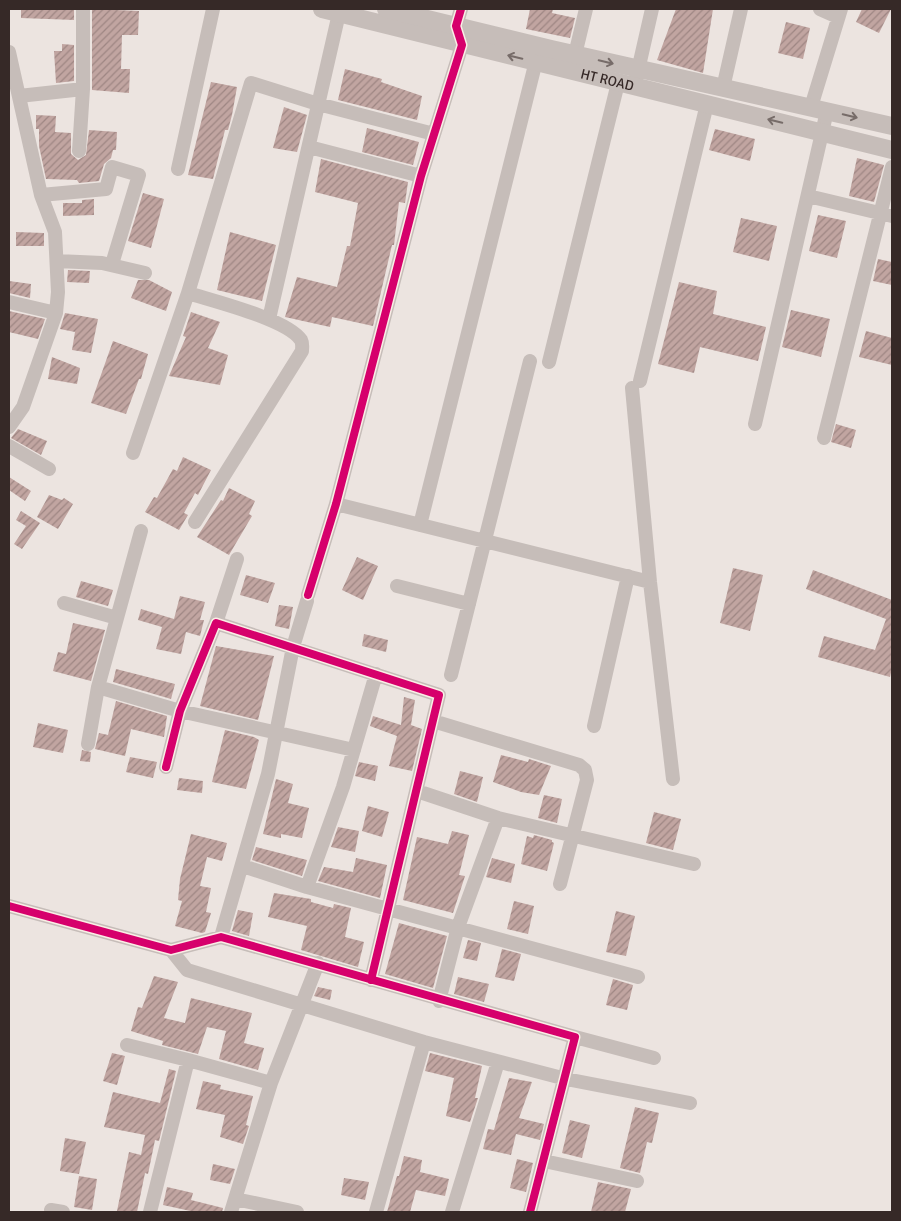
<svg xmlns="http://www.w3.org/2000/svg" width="901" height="1221" viewBox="0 0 901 1221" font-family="Signika,sans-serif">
<defs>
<pattern id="building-hatch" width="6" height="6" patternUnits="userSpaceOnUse" patternTransform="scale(1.25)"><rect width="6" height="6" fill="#c1a5a1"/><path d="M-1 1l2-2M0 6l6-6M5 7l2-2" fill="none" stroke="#9e8683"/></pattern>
</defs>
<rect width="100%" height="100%" fill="#ece4e0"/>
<!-- building -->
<path fill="url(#building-hatch)" d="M21 9H74V20L21 18Z
M92 9 139 11 138 35H122L121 69H130L129 93 92 90Z
M530 9H553L552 13 575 18 570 38 526 29Z
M676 9H713L703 73 657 60Z
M862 9H891L879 33 856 22Z
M786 22 810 28 803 59 778 53Z
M62 44 74 45V81L56 83 54 51H62Z
M345 69 382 79 381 82 422 96 417 120 338 100Z
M211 82 237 87 232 115 228 130H225L213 179 188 175Z
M284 107 307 115 297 152 273 148Z
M36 115 56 116 55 132 71 133V154L78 160 86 155 89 130 117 132 116 150H113L111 158 104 164 99 181 79 183 77 180 46 179 39 146V129H36Z
M367 128 419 142 413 165 362 152Z
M715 129 755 139 750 161 709 150Z
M857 158 884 165 874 202 849 196Z
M321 159 408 182 405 203 399 202 394 245H392L373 326 332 317 330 327 285 317 297 277 337 287 347 246H350L358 203 315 192Z
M143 193 164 199 151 248 128 241Z
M94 199V215L63 216V203H82V200Z
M818 215 846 221 837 258 809 251Z
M741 218 777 226 769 261 733 252Z
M16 232 44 233V246H16Z
M230 232 276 245 262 301 217 290Z
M878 259 892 262V285L873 281Z
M68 270 90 271 89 283 67 282Z
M138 280H149L172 292 166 311 131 298Z
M9 281 31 284 30 298 9 293Z
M679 282 717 291 713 314 766 327 758 361 700 347 694 373 658 364Z
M791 310 830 319 821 357 782 347Z
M9 311 45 319 38 339 9 332Z
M191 312 220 322 208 348 228 355 220 385 169 376 186 337 183 336Z
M65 313 98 319 91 353 72 350 75 332 60 329Z
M866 331 892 338V365L859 357Z
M113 341 148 354 141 379H139L126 414 91 403Z
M52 357 80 368 77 384 48 379Z
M836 424 856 430 851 448 831 442Z
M18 429 47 441 41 455 11 438Z
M183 457 211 470 198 495 195 493 184 513 188 515 179 530 145 512 154 497 157 498 173 469 177 471Z
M9 477 31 491 25 501 9 490Z
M229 488 255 501 249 514 252 516 229 555 197 537 221 500 223 501Z
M49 495 62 500 64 498 73 504 58 529 37 517Z
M21 511 40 523 22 549 14 544 26 526 16 520Z
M357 557 378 566 363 600 342 590Z
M733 568 763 575 750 631 720 623Z
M813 570 892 600V668L890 677 818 657 824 636 875 650 886 619 806 589Z
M246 575 275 583 268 603 240 595Z
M81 581 113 590 108 606 76 597Z
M180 596 205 602 200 620H204L200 636 186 632 181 654 156 649 162 627 138 620 141 609 174 619Z
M279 605 293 607 289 629 275 626Z
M73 623 105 630 91 681 53 671 58 652 66 654Z
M364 634 388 640 386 652 362 646Z
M216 646 274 656 258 720 200 706Z
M116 669 175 684 171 699 113 682Z
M404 697 415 700 411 725 422 729 412 771 389 766 397 736 370 726 373 716 401 725Z
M116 701 167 716 164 737 131 729 125 756 95 749 99 733 108 735Z
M38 723 68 730 63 753 33 747Z
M225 730 254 737 259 740 246 789 212 782Z
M82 750 91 752 90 762 80 761Z
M501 755 528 762 529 759 551 766 539 795 521 792 493 782Z
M130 757 157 762 153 778 126 772Z
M359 762 378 766 375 781 355 776Z
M460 771 483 777 477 802 454 794Z
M179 778 203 781 202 793 177 790Z
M276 779 293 784 288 803 309 808 302 838 281 834V838L263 834Z
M544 795 562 799 557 823 538 818Z
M368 806 389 812 382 837 362 831Z
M654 812 681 819 673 850 646 843Z
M338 827 359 831 355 852 331 847Z
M452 831 469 835 459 875 465 876 453 913 403 900 417 837 448 844Z
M191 834 227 843 222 861 207 857 200 886 211 888 206 912 211 913 205 932 202 933 175 926 182 901 178 900 180 879Z
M534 835 552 840V842L554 843 547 871 521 864 527 836 533 838Z
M256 847 307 860 302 876 252 860Z
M356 858 387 865 380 898 318 881 324 867 353 872Z
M492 858 515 864 511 883 486 877Z
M274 893 311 899V902L333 908 334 904 351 908 345 937 364 942 358 967 301 950 307 926 268 917Z
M514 901 534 906 528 934 507 929Z
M238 910 253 913 249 936 232 931Z
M616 911 635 916 626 956 606 952Z
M399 923 447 936 433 988 385 974Z
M468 940 481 943 477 961 463 958Z
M502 949 521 954 514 981 495 977Z
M154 976 178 982 164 1018 185 1023 191 998 252 1013 244 1043 264 1048 258 1070 219 1059 226 1031 207 1027 198 1054 162 1045 163 1041 131 1031 138 1007 142 1008Z
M458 977 489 984 484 1002 454 994Z
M613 979 633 985 627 1010 606 1005Z
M318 987 332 990 330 1000 314 996Z
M112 1053 125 1056 117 1085 103 1081Z
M430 1053 482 1066 475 1098H478L470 1122 446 1116 454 1078 425 1071Z
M169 1069 176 1071 159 1141 155 1140 148 1174 145 1173 137 1212 117 1211 129 1152 141 1155 145 1135 104 1127 113 1092 160 1103Z
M509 1078 532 1082 519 1118 544 1124 540 1140 516 1134 511 1155 483 1149 488 1129 494 1130Z
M203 1081 221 1085 220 1089 253 1096 246 1125 249 1126 243 1144 220 1137 225 1115 196 1109Z
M635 1107 659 1113 652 1143 647 1142 640 1173 620 1168Z
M570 1120 590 1125 582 1158 562 1153Z
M65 1138 86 1142 79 1174 60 1171Z
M404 1156 422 1160 420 1172 449 1179 445 1196 416 1190 410 1212H387L397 1176H399Z
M517 1159 533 1163 526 1192 510 1188Z
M213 1164 235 1169 230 1184 210 1180Z
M79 1176 97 1179 92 1210 74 1207Z
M344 1178 369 1182 365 1200 341 1195Z
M598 1182 631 1189 625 1212H591Z
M167 1187 193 1193 191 1200 223 1208 222 1212H195L163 1205Z"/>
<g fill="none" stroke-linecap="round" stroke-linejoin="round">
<!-- minor -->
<path stroke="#c6bdb9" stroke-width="14" d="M820 9 838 17
M9 52 41 195 55 232 58 292 56 313 23 407 9 427
M573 63 586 9
M636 79 652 9
M723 88 741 9
M83 89V9
M19 96 83 89 79 151
M811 107 841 9
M309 147 421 176
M178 169 213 9
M41 195 106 189 112 167 139 175 112 264
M808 196 892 216
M57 261 102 263 145 273
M188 293 251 83 318 104 434 134
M9 302 56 313
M269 319 340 9
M549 362 618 83
M640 381 707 104
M632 388 650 582 673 779
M755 424 827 111
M824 438 892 167
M9 446 49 469
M133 453 188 293C213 301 287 319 301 340 303 344 302 347 302 351L195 522
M336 504 650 582
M420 525 538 53
M397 586 469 604
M308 595 336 504 421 176 462 45 456 26 461 9
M64 603 117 618
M216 623 237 559
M451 675 530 361
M98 687 180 711 354 750
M433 721 579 765 585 770 587 780 560 884
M594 726 628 576
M88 744 98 687 141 531
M166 767 180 711 216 623 439 695 371 980
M417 791 498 818 694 864
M243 866 307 887 638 977
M307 887 343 787 376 674
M9 906 171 950 221 937 575 1037 530 1212
M221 937 268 774 293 647 307 601
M171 950 187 970 424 1042 566 1079 690 1103
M439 1001 458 927 498 818
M575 1037 654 1058
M127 1045 188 1060
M544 1161 637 1181
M235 1199 297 1212
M51 1210 63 1212
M150 1212 188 1060 271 1083
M231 1212 271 1083 318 963
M376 1212 424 1042
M452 1212 498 1062"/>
<!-- tertiary -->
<g stroke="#c6bdb9" stroke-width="18">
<path id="s1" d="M322 9 892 150"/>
<path d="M386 9 551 49 892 126"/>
</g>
<!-- cycleway casing -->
<g stroke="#faeee6" stroke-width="11">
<path id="cycleway" d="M308 595 336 504 421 176 462 45 456 26 461 9
M166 767 180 711 216 623 439 695 371 980
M9 906 171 950 221 937 575 1037 530 1212"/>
</g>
<!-- cycleway -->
<use href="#cycleway" stroke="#d6006c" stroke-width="8"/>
</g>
<!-- one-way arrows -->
<defs><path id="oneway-shaft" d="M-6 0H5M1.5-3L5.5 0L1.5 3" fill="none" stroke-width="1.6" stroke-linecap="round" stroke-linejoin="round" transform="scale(1.25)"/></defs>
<g stroke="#776c69">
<use href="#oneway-shaft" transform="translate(515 57) rotate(-167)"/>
<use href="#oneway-shaft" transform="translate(606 62) rotate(13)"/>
<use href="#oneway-shaft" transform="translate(850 116) rotate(14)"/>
<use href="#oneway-shaft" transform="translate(775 121) rotate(-166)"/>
</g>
<g text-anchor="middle" stroke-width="4" stroke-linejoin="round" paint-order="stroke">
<!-- street labels -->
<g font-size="14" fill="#362927" stroke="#faeee6">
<text dy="5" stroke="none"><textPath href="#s1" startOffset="294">HT ROAD</textPath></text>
</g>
</g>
<!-- border -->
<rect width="901" height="1221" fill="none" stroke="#362927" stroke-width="20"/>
</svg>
